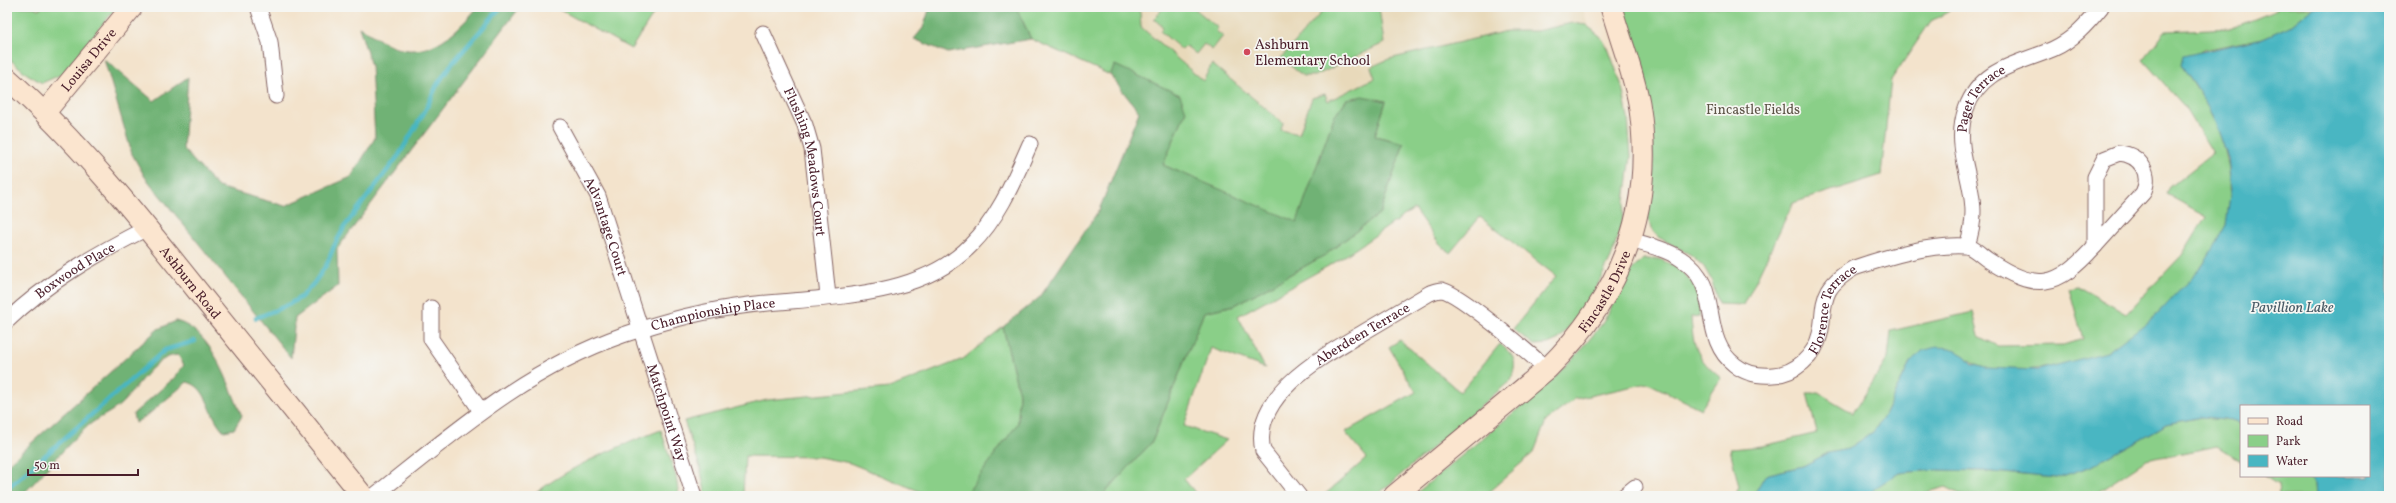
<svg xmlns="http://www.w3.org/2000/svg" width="2396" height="503" viewBox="0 0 2396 503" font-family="Vollkorn,serif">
<rect width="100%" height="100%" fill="#f6f6f2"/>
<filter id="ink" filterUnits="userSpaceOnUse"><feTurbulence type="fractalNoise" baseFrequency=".025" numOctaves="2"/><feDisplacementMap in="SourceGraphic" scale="8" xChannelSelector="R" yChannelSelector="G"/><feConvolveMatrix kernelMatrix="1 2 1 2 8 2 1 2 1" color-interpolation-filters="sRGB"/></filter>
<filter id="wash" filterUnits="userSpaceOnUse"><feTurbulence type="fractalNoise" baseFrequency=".012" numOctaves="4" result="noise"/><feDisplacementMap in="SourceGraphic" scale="16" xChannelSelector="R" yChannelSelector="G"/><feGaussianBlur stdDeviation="0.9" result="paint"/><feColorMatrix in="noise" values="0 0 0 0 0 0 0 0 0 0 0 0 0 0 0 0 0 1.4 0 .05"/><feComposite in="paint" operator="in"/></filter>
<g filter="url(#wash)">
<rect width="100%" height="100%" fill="#f3e3cc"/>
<!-- built -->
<path fill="#e8d9ba" d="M984 7H1582L1603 67 1372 162 1246 247 1165 89Z"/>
<!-- green -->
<path fill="#8acf88" stroke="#6a775a" d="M7 7H34L38 9 43 7H117L62 74 42 83 27 74 7 57Z
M555 7H658L631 49Z
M1016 7H1135L1140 12 1141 27 1203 81 1212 64 1283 123 1281 130 1299 134 1312 98 1325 94 1328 101 1375 78 1371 67 1389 59 1507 31H1536L1572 23 1586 25 1600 36 1608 48 1622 86 1628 118 1631 156 1622 224 1611 258 1594 292 1574 321 1559 339 1548 344 1534 345 1513 329 1556 276 1480 217 1450 253 1439 243 1414 209 1339 260 1238 316 1265 368 1211 348 1184 426 1227 440 1184 479 1198 496H1102L1152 442 1204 312 1235 305 1325 255 1380 213 1404 143 1375 136 1386 101 1347 99 1334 117 1297 223 1163 165 1186 111 1115 65 1110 75 1031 39Z
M1164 7H1193L1218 28 1216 31 1223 36 1212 50 1204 44 1196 54 1186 46 1182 50 1160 31 1163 27 1154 19Z
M1326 7H1379L1384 43 1315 76H1303L1281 58Z
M1621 7H1957L1931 21 1891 80 1881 175 1793 203 1744 305 1718 304 1712 281 1704 267 1691 255 1658 237 1651 229 1648 216 1654 174 1651 124Z
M2276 7H2314L2292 25 2263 38 2203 50 2181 65C2211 106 2236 155 2229 207 2228 213 2228 220 2226 225 2212 266 2145 332 2107 352 2086 363 2040 370 2016 370 1998 371 1977 370 1965 356L1910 363 1883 418 1873 432 1848 449 1828 453 1803 466 1769 474 1764 478 1753 496H1735L1739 487 1730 449 1763 446 1817 433 1807 393H1819L1853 413 1888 358 1891 331 1973 312 1979 336 1998 346 2063 345 2083 339 2069 288 2077 286 2126 314 2182 255 2206 216 2166 194 2170 187 2213 153 2184 106 2143 60 2166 31 2232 28 2277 10Z
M1643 259H1660L1678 268 1694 284 1701 299 1699 316 1691 317C1693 347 1697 359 1721 378L1701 409 1648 383 1575 399 1546 421 1534 452 1484 496H1413L1548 384 1580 351 1602 324 1631 271Z
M1003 327 1019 394 1018 424 965 496H931L850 463 819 457 745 456 743 496H706L700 467 684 421 767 400 889 388 963 359Z
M1400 340 1460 392 1500 344C1516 357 1517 361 1511 380L1376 496H1323L1367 458 1345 432 1416 392 1389 347Z
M2201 417 2225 419 2241 424V461L2218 446 2146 460 2092 496H1964L1946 487 1914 496H1866L1877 486 1899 473 1909 472 1938 470 1983 471 2056 478 2092 466 2167 424Z
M661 430 676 477 679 496H532C569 466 617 447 661 430Z
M2264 476H2308L2315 484 2316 496H2279L2278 485Z"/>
<!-- forest -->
<path fill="#6fb274" stroke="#5c6850" d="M478 7H520L337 249 338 286 295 318 291 358 145 177 132 154 104 59 154 101 188 77 183 149 218 187 285 206 351 177 375 138 371 66 359 27C370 33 384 44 397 48 432 58 457 31 478 7Z
M930 7H1016L1031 39 948 53 914 39 923 28Z
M1115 65 1180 95 1186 111 1163 165 1297 222 1334 117 1347 99 1363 96 1386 101 1375 136 1404 143 1380 213 1325 255 1235 305 1204 312 1152 442 1102 496H965L1018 423 1019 394 1003 327 1040 297 1099 210 1139 112 1110 75Z
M176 321C213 331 228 384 242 416L234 429 224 431C207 414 209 387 187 382L149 414 135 423 133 414 174 378 184 365 178 355C154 356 138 387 122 403 113 412 99 417 89 425 64 447 45 473 21 496H7V465L158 329Z"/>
<!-- water -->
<path fill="#48b6c2" stroke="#496a76" d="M2314 7H2389V496H2316L2315 484 2308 476H2369V406H2241V424L2225 419 2201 417 2167 424 2092 466 2056 478 1983 471 1938 470 1909 472 1899 473 1878 486 1866 496H1753L1764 477 1769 474 1803 466 1828 453 1848 449 1873 432 1883 418 1910 363 1922 351 1936 347 1951 348 1965 356 1972 364 1986 368 2038 370 2107 352 2157 315 2203 265 2226 225 2231 188 2228 158 2214 119 2196 86 2181 65 2183 56 2263 38 2292 25Z"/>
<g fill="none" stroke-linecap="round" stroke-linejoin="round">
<!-- stream -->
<path stroke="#48b6c2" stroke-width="4.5" d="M256 318 288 305 301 297 314 283 327 264 334 246 345 226 399 155 426 109 437 85 450 66 501 7
M7 489 165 350 195 341"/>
</g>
</g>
<g filter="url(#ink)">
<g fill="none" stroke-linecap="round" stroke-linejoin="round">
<!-- street casing -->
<g stroke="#856463" stroke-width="17">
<g id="street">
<path d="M258 7 270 42 276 96"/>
<path id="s1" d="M763 33 805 125 812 149 828 296"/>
<path id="s2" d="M560 127 598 196 694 496"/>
<path d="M2119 153C2141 155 2152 174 2143 193L2095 246V177L2104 159Z"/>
<path id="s3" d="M1630 240C1648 245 1666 249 1681 259 1724 285 1698 337 1735 365 1746 374 1759 376 1773 375 1795 374 1815 356 1820 334 1824 319 1821 304 1829 290 1835 280 1844 274 1854 268 1887 257 1929 244 1965 246 1972 246 1982 256 1988 260 2037 292 2056 289 2095 246"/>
<path id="s4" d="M1967 245C1987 192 1949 158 1966 109 1981 67 2019 64 2053 49 2073 40 2087 24 2101 7"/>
<path d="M431 308V339L481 411"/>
<path id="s5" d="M7 321C47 282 98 253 147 228"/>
<path id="s6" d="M374 496C455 432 524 370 623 335 664 321 706 310 749 305 822 296 917 301 971 245 1000 216 1014 180 1030 144"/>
<path id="s7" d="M1299 496 1263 451C1250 395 1325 355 1364 332 1386 319 1408 306 1430 293 1433 292 1438 290 1441 290 1458 291 1531 355 1547 369"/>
<path d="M1624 496 1635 487"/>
</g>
</g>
<!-- secondary casing -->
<g stroke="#856463" stroke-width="23">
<g id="secondary">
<path id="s8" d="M7 78C78 141 137 215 196 289 252 358 307 427 363 496"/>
<path id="s9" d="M45 112 132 7"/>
<path id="s10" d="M1394 496 1547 369C1621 296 1656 208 1639 103 1633 71 1620 39 1611 7"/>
</g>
</g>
<!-- street -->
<use href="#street" stroke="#fff" stroke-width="15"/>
<!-- secondary -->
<use href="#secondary" stroke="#fbe5cf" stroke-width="21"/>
</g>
</g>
<!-- markers -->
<circle fill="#d1495b" stroke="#f6f6f2" stroke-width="1.5" cx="1247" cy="52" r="4"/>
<g text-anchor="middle" stroke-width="3.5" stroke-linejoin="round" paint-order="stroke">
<!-- poi labels -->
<g font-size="14" fill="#4a1f2b" stroke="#f6f6f2" text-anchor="start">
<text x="1255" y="49">Ashburn<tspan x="1255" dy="16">Elementary School</tspan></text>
</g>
<!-- street labels -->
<g font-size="14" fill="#4a1f2b" stroke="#f6f6f2">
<text dy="5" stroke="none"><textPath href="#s9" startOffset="68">Louisa Drive</textPath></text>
<text dy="5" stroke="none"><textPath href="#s4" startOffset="155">Paget Terrace</textPath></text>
<text dy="5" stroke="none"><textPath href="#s1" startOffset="137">Flushing Meadows Court</textPath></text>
<text dy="5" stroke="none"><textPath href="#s2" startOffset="110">Advantage Court</textPath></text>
<text dy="5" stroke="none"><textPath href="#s5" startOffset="85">Boxwood Place</textPath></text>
<text dy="5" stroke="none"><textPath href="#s8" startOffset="275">Ashburn Road</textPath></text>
<text dy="5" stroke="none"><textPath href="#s10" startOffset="296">Fincastle Drive</textPath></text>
<text dy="5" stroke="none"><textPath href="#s3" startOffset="314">Florence Terrace</textPath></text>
<text dy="5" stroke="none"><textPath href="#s6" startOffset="391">Championship Place</textPath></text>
<text dy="5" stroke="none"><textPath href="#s7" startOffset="222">Aberdeen Terrace</textPath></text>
<text dy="5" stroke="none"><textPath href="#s2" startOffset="306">Matchpoint Way</textPath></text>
</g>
<!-- park labels -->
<g font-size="14" fill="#5d5447" stroke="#f6f6f2">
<text x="1753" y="114">Fincastle Fields</text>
</g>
<!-- water labels -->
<g font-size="15" font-style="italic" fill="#495b67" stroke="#f6f6f2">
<text x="2292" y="312">Pavillion Lake</text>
</g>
</g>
<!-- margin -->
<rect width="2396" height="503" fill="none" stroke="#f6f6f2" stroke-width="24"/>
<!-- legend -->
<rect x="2240" y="405" width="130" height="72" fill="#f6f6f2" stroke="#b1a0a2"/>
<rect x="2248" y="418" width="20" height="6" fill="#fbe5cf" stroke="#b1a0a2"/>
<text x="2276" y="425" font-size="12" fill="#4a1f2b">Road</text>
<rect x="2248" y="435" width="20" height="12" fill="#8acf88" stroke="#b1a0a2"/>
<text x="2276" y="445" font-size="12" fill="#4a1f2b">Park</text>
<rect x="2248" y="455" width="20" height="12" fill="#48b6c2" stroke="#b1a0a2"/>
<text x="2276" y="465" font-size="12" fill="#4a1f2b">Water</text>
<!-- scale -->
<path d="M28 469v6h110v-6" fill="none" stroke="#4a1f2b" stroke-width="2"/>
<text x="34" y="469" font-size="12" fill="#4a1f2b" stroke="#f6f6f2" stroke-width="3" paint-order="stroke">50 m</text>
</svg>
